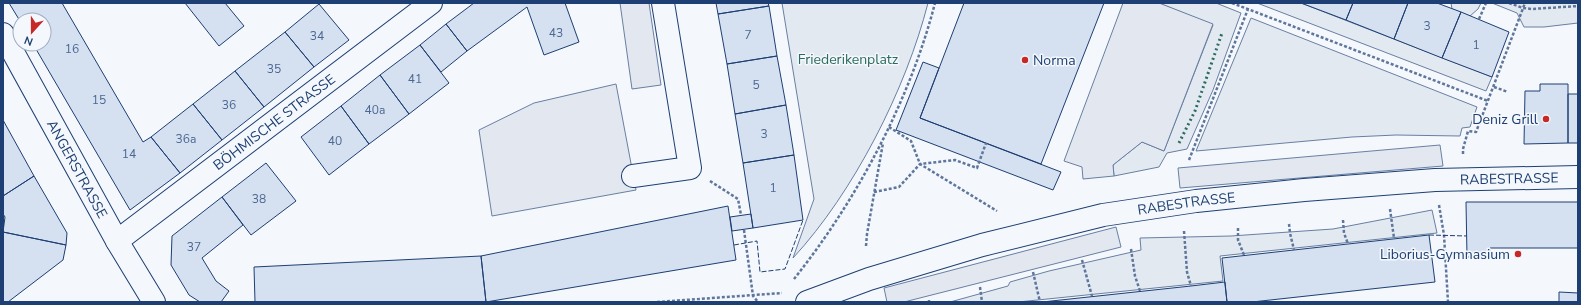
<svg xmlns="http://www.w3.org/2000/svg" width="1581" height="305" viewBox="0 0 1581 305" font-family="'Nunito Sans',sans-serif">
<rect width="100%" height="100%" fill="#f4f7fb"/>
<!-- green -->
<path fill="#e3e9f0" stroke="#687fa3" d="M782 3H928C906 89 854 192 793 258L814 199Z
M1159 3H1216L1241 13 1213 90 1187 149 1167 153 1159 167 1114 176 1113 165 1142 142 1164 151 1213 25Z
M1257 3H1301L1492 77 1486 91Z
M1451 3H1481L1478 9 1470 16 1452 9Z
M1492 3H1578V23L1544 27H1524L1517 13Z
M1251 18 1477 107 1470 127 1462 128 1460 136 1396 135 1352 137 1196 151Z
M1432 210 1437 233 1220 256 1223 281 1018 302H950L1008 286 1010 282 1049 271 1141 250 1140 238 1231 236 1333 229Z"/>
<!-- parking -->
<path fill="#e3e8f0" stroke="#687fa3" d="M620 3H649L661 85 632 89Z
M1123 3H1159L1213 24 1164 151 1142 142 1113 165 1114 176 1083 179 1082 167 1064 161Z
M616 84 636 190 492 216 479 130 534 103Z
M1440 145 1443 166 1180 188 1178 168Z
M1116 227 1121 247 904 302H887L884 288Z"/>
<!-- building -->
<path fill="#d5e0f0" stroke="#1d3f73" d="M9 3H62L143 142 151 137 180 173 130 210 33 44H44V20H20V21Z
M185 3H225L244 26 219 46Z
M474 3H565L579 42 544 55 527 7 467 51 446 24Z
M716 3H768L769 6 718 14Z
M964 3H1104L1041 164 920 118Z
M1301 3H1353L1346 20Z
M1353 3H1408L1394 39 1346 20Z
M1408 3H1437L1461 12 1442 58 1394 39Z
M319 4 349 40 314 67 285 32Z
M769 6 777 56 727 64 718 14Z
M1461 12 1509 32 1492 77 1442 58Z
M446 24 467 51 441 72 420 45Z
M285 32 314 67 264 107 235 71Z
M420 45 449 83 409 114 380 75Z
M777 56 786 105 735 114 727 64Z
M923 62 939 68 920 118 1061 172 1053 190 896 130Z
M235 71 264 107 222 140 193 104Z
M380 75 409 114 369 144 341 106Z
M1540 84H1568V143L1524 144 1525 91H1540Z
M1568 94H1578V143H1568Z
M193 104 222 140 180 173 151 137Z
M786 105 794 155 743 163 735 114Z
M341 106 369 144 329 175 301 137Z
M3 120 34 176 3 196Z
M794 155 803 220 753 228 743 163Z
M266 163 296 201 251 235 222 197Z
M34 176 67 233 66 245 3 232 5 217 3 214V196Z
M222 197 243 225 202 258 216 281 229 291 221 302H200L189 295 171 265 172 236Z
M1466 202H1578V248H1490V257H1467Z
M728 206 736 260 486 302 481 256Z
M751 214 753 228 732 231 730 217Z
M3 232 66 245 63 260 8 302H3Z
M1429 235 1435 282 1252 302H1227L1222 258Z
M481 256 486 302H255L254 267Z
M1225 282 1227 302H1042L1191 286Z
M1559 292 1578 293V302H1559Z"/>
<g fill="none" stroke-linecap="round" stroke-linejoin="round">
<!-- street casing -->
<g stroke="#1d3f73" stroke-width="24">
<g id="street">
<path id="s1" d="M3 34 117 241 154 302"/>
<path d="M633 176 690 168 663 3"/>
<path id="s2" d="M117 241 431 3"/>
<path id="s3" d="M807 302 869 279 982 245 1103 215 1196 201 1304 190 1435 180 1578 177"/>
</g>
</g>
<!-- path -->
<path stroke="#5e769c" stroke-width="2.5" stroke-dasharray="3 2" stroke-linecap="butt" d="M1232 3 1488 101
M1509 3 1523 8 1532 9 1578 6
M1479 19 1486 3
M1494 87 1508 92
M889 127 911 141 920 164 997 211
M1463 154V149L1468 131 1476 132 1525 3
M1189 160 1248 9
M710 181 738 199 741 215
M874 192 899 187 920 164 955 160 977 168 986 143
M1439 205 1444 235 1448 302
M1390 209 1394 238
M1343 220 1344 233 1348 244
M1289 224 1290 233 1294 250
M1238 228V240L1244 255
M744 230 753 296 758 302
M1184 231 1187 272 1191 286
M866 246 867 234 883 143
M1131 249 1135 276 1140 291
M1082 260 1092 296
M1033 272 1040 302
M794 279C857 200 910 100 935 3
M980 287 982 302
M929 300V302
M657 302 782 293"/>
<!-- street -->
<use href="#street" stroke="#f4f7fb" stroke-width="22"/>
<!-- hedge -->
<path stroke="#2c6c60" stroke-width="3" stroke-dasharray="2 3" stroke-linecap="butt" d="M1179 143 1195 111 1222 33"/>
<!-- fence -->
<path stroke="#1d3f73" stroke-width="1" stroke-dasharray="5 2" stroke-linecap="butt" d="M1429 235 1467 236
M734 245 757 241 760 272 785 269 803 220"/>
</g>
<!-- markers -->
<g fill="#c62828" stroke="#f4f7fb" stroke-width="1.5">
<circle cx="1025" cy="60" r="4"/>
<circle cx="1546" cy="119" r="4"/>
<circle cx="1518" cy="254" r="4"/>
</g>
<g text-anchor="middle" stroke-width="3" stroke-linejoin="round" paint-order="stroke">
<!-- number labels -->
<g font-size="12" fill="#4b6792">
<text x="1427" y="30">3</text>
<text x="556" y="37">43</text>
<text x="748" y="39">7</text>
<text x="317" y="40">34</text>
<text x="1476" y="49">1</text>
<text x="72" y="53">16</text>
<text x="274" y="73">35</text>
<text x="415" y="83">41</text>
<text x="756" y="89">5</text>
<text x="99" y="104">15</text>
<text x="229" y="109">36</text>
<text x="375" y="114">40a</text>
<text x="764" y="138">3</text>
<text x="186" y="143">36a</text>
<text x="335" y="145">40</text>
<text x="129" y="158">14</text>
<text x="773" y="192">1</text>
<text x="259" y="203">38</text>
<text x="194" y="251">37</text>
</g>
<!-- park labels -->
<g font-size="14" fill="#2c6c60" stroke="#f4f7fb">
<text x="848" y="64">Friederikenplatz</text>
</g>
<!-- poi labels -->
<g font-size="14" fill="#1d3f73" stroke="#f4f7fb" text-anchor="end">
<text x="1033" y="65" text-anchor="start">Norma</text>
<text x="1538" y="124">Deniz Grill</text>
<text x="1510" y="259">Liborius-Gymnasium</text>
</g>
<!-- street labels -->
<g font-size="14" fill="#1d3f73" stroke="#f4f7fb">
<text dy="5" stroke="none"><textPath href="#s2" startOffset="197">BÖHMISCHE STRASSE</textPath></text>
<text dy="5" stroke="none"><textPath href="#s1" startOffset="154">ANGERSTRASSE</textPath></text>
<text dy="5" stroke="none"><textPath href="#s3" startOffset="717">RABESTRASSE</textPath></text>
<text dy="5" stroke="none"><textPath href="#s3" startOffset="393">RABESTRASSE</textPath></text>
</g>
</g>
<!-- border -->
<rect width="1581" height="305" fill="none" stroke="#1d3f73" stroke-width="8"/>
<!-- north arrow -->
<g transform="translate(32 32) rotate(201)"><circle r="19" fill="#f4f7fb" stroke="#9eadc5"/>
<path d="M0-3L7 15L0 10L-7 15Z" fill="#c62828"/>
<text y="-6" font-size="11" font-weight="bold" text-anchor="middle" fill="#1d3f73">N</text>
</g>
</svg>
